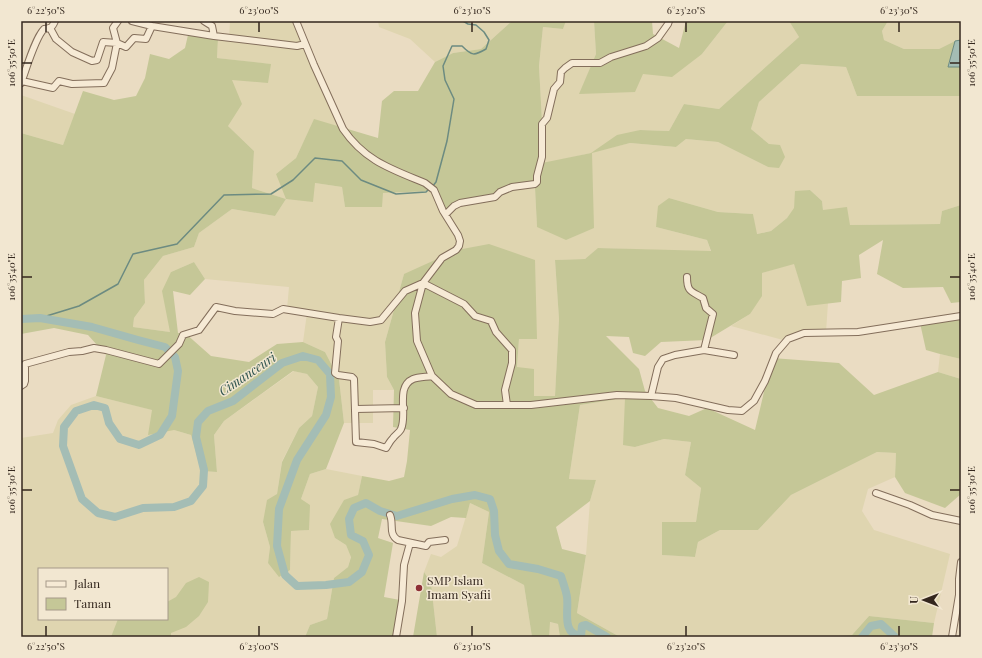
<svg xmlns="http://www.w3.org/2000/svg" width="982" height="658" viewBox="0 0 982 658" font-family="'Playfair Display',serif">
<rect width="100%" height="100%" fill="#eadcc2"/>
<!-- farmland -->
<path fill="#dfd5b0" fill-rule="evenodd" d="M230 21H298L340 127 314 120 296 158 276 174 315 183 342 187 345 207 383 193 433 191 458 205 511 186 535 188 537 227 591 153 542 164V121L539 66 543 27 563 29 566 21H594L596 54 580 94 702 54 728 21H789L799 37 719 109 684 104 669 131 640 130 593 152 630 143 676 147 686 139 718 142 768 167 769 144 751 129 759 102 801 64 846 67 857 96H961V205L942 211 940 224 850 225 823 210 822 201 810 190 796 192 794 209 787 218 771 231 756 234 753 214 718 212 669 198 656 227 707 240 711 252 599 248 585 259 555 260 559 319 555 396H534L517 368 519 339H537L404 274 385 342 387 377 394 390H373V423H344L339 379 325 352 303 342 307 313 287 309 289 287 205 279 194 262 171 272 170 332 133 327 134 318 145 303 144 280 163 256 194 247 199 233 232 209 275 216 286 199 252 188 254 151 228 126 231 80 270 64 217 58 218 39H229Z
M378 21H512L481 49 453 53 435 62 410 39 379 27Z
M888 21H961V40L955 41 939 49H904L884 40 882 31Z
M21 95 75 114 63 145 21 133Z
M794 263 807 305 828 303 826 332 799 333 783 340 731 326 750 314 762 273Z
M940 354 961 359V379L938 372Z
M294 371 307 374 318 387 312 416 299 428 282 461 277 494 263 522 270 547 268 563 290 570 291 531 309 530 301 499 310 474 326 469 362 476 358 495 335 538 346 545 351 556 348 567 334 578 327 619 310 625 305 637H21V438L53 433 58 420 71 405 96 396 153 410 174 430 191 435 201 471 217 472 214 435 224 421ZM39 569H167V619H39Z
M625 398 635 447 664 439 691 442 685 475 701 488 696 522 662 555 695 557 698 542 720 530H758L791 495 877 452 896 453 895 477 868 489 862 511 874 530 950 554 934 623 869 616 852 635 826 637H620L577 613 586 555 590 501 596 480 569 479 580 405Z
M470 503 489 512 482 563 524 585 532 637H473L471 635 470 637H437L431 583 424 572 431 554 441 557 457 546Z
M549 622 558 624 560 637H549Z"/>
<!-- green -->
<path fill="#c5c797" d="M512 21H566L563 29 543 27 539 66 542 121V163L591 153 617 135 640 130 669 131 684 104 719 109 799 37 789 21H888L882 31 884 40 904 49H939L955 41 948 67H961V96H857L846 67 801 64 759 102 751 129 769 144 780 145 785 157 779 168 768 167 718 142 686 139 676 147 630 143 592 153 594 228 566 240 537 227 535 188 511 186 492 200 458 205 447 215 433 191 383 193 382 207H345L342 187 315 183 313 202 286 199 275 216 232 209 199 233 194 247 163 256 144 280 145 303 134 318 133 327 170 332 162 291 171 272 194 262 205 279 190 295 173 291 178 333H185L211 356 249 362 277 344 303 342 325 352 339 379 344 423 326 469 310 474 301 499 310 505 309 530 291 531 290 570 279 577 268 563 270 547 263 522 267 500 277 494 282 462 299 428 312 416 318 387 307 374 293 371 224 421 214 435 217 472 201 471 191 435 174 430 148 435 152 410 96 396 106 355 88 335 54 328 21 334V133L63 145 83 91 114 100 136 96 145 78 150 54 169 59 185 48 188 35 218 39 217 58 271 64 268 83 232 80 242 104 228 126 254 151 252 188 286 199 276 174 296 158 314 119 378 138 382 101 394 91H418L435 62 453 53 481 49Z
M594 21H652L653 34 679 48 686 21H728L702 54 672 77 643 74 635 92 579 94 596 54Z
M810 190 822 201 823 210 847 207 850 225 940 224 942 211 961 205V302L951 303 943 287 903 288 877 274 883 240 859 255 861 278 842 281 841 302 807 306 794 264 762 273V296L750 314 707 340 661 342 645 356 633 353 629 337 606 336 639 369 645 391 658 408 689 416 707 408 755 430 772 358 839 363 874 395 938 372 961 379V494L945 508 905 493 895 477 896 453 877 452 791 495 758 530H720L698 542 695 557 662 555V522H696L701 488 685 475 691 442 664 439 635 447 623 445 625 398 580 405 569 479 596 480 590 501 556 527 562 549 586 555 577 613 620 637H560L558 624 550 622 549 637H532L524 585 482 563 489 512 470 503 466 518 451 517 431 526 382 519 378 538 393 543 384 597 400 600 399 637H305L310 625 327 619 334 578 348 567 351 557 346 545 335 538 330 524 344 500 358 495 362 476 389 481 404 477 407 461 410 430 393 427 394 390 387 377 385 342 404 274 457 250 489 244 535 260 537 339H519L517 367 534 369V396H555L559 319 555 260 585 259 598 248 711 251 707 240 656 227 658 206 669 198 718 212 753 214 757 234 771 231 787 218 794 208 795 191Z
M961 318V359L940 354 926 350 920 323Z
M424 572 431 583 437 637H413Z
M199 577 209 582 208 602 199 616 186 627 171 633V637H111L118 619H167V602L176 597 186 583Z
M869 616 934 623 932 637H826L852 635Z"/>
<!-- water -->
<path fill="#a4bdb5" stroke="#6c8b81" d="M961 40V67H948L955 41Z"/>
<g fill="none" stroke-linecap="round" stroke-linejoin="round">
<!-- stream -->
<path stroke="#6c8b81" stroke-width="1.5" d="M447 21H451
M432 187 436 182 447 141 454 99 445 80 443 66 452 46H462C472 56 474 56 486 49L489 40 484 32 476 25 468 24 463 21
M40 318 79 306 118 284 133 254 177 244 224 195 271 194 293 180 315 158 342 161 361 180 396 194 426 192 429 189"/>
<!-- river -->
<path stroke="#a4bdb5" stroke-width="8" d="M21 319 40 318 92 327 138 340 165 347 175 357 178 371 172 416 160 435 139 445 120 439 109 423 105 408 94 405 76 411 64 427 63 446 82 499 98 513 115 517 143 508 174 507 191 501 203 486 204 470 196 437 198 422 208 411 233 401 282 363 303 356 318 360 330 374 331 397 326 415 297 460 279 509 277 546 285 575 297 586 326 585 349 582 362 572 369 555 363 541 351 535 349 519 354 508 366 503 380 511 397 516 452 499 475 495 490 499 494 511 495 535 499 551 509 564 538 569 561 576C563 583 566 590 567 597 569 610 561 634 581 636L582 626 586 625 607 637
M862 637 871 626 881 624 895 637"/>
<!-- minor casing -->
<g stroke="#836e5b" stroke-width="8">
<path id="minor" d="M132 21 152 26 214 36 297 46 305 44
M204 21 212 26 214 36
M296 21 314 65 343 129C365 161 391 169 425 183L434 190 443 211 458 235 460 241 459 246 456 250 442 258 423 283 415 313 417 341 432 376 451 394 476 405H531L617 395 651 396 676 398 728 410 742 411 754 401 765 381 776 353 788 339 804 333 858 332 961 316
M50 28 56 39 72 52 92 61 97 60 103 42 117 43 126 47 134 38 146 39 152 26
M22 81 53 88 59 81 72 84 104 83 112 68 117 43 113 28 118 21
M21 83C26 70 35 38 44 29 51 28 52 28 55 21
M446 214 454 206 460 203 495 197 500 192 512 187 535 184 537 182V176L542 157V124L547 118 554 89 560 82 561 72 565 68 572 63H600L611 57 646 46 658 38 668 24 669 21
M687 277C687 292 691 291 703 298L706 308 713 314 704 350
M339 318 336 337 338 341 335 373 338 375 352 377 354 379 356 442 374 444 386 448C388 445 390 441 393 438 395 435 400 432 401 429 408 414 395 387 413 379 418 377 426 377 432 376
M21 386 24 384 25 381V364L69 352 82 351 94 348 106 350 159 364 179 344 183 335 199 330 216 307 235 311 273 314 283 309 339 318 370 322 381 320 405 291 423 283 464 304 475 316 491 321 496 332 512 350V363L505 390 507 405
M651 396 658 367 663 359 675 355 704 350 734 355
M356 409 404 408
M876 493 910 505 932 515 961 521
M390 515C394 524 388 534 398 540L426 546 429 542 445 540
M396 637 402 601 404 565 410 543
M952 637 959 595V579L961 562"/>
</g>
<!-- minor -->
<use href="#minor" stroke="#f6ead5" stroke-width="6"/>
</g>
<!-- ticks -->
<path fill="none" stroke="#34271e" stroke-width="1.5" d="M46 22V32M259 22V32M472 22V32M686 22V32M899 22V32M22 63H32M950 63H960M22 277H32M950 277H960M22 490H32M950 490H960M46 626V636M259 626V636M472 626V636M686 626V636M899 626V636"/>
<!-- markers -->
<circle fill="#8e2f35" stroke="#f2e7d1" stroke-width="1.5" cx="419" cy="588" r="4"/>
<g text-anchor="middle" stroke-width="3" stroke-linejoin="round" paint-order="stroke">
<!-- poi labels -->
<g font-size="12" fill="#34271e" stroke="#f2e7d1" text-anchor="start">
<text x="427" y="585">SMP Islam<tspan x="427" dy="14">Imam Syafii</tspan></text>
</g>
<!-- water labels -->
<g font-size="13" font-style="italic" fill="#2e534e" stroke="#f2e7d1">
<text transform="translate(247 374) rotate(-34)" y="5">Cimanceuri</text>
</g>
</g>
<!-- border -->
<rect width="982" height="658" fill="none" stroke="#f2e7d1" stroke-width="44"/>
<!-- legend -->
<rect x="38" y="568" width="130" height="52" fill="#f2e7d1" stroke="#a69a89"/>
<rect x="46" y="581" width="20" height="6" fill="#f6ead5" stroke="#a69a89"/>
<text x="74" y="588" font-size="12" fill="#34271e">Jalan</text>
<rect x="46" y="598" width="20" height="12" fill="#c5c797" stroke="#a69a89"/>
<text x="74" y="608" font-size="12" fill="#34271e">Taman</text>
<!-- north arrow -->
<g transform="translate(924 600) rotate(270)" stroke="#f2e7d1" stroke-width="3" paint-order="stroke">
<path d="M0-3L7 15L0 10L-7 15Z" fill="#34271e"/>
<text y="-6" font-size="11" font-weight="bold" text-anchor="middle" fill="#34271e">U</text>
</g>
<rect x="22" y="22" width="938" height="614" fill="none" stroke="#34271e" stroke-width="1.5"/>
<g font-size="10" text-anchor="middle" fill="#34271e">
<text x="46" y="14">6°22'50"S</text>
<text x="259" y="14">6°23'00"S</text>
<text x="472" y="14">6°23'10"S</text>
<text x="686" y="14">6°23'20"S</text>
<text x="899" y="14">6°23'30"S</text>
<text transform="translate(971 63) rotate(-90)" y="4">106°35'50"E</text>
<text transform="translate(11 63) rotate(-90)" y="4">106°35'50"E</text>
<text transform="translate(971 277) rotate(-90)" y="4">106°35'40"E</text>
<text transform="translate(11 277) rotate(-90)" y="4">106°35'40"E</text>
<text transform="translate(971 490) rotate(-90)" y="4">106°35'30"E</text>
<text transform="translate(11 490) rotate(-90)" y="4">106°35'30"E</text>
<text x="46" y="650">6°22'50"S</text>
<text x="259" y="650">6°23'00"S</text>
<text x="472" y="650">6°23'10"S</text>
<text x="686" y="650">6°23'20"S</text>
<text x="899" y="650">6°23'30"S</text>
</g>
</svg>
